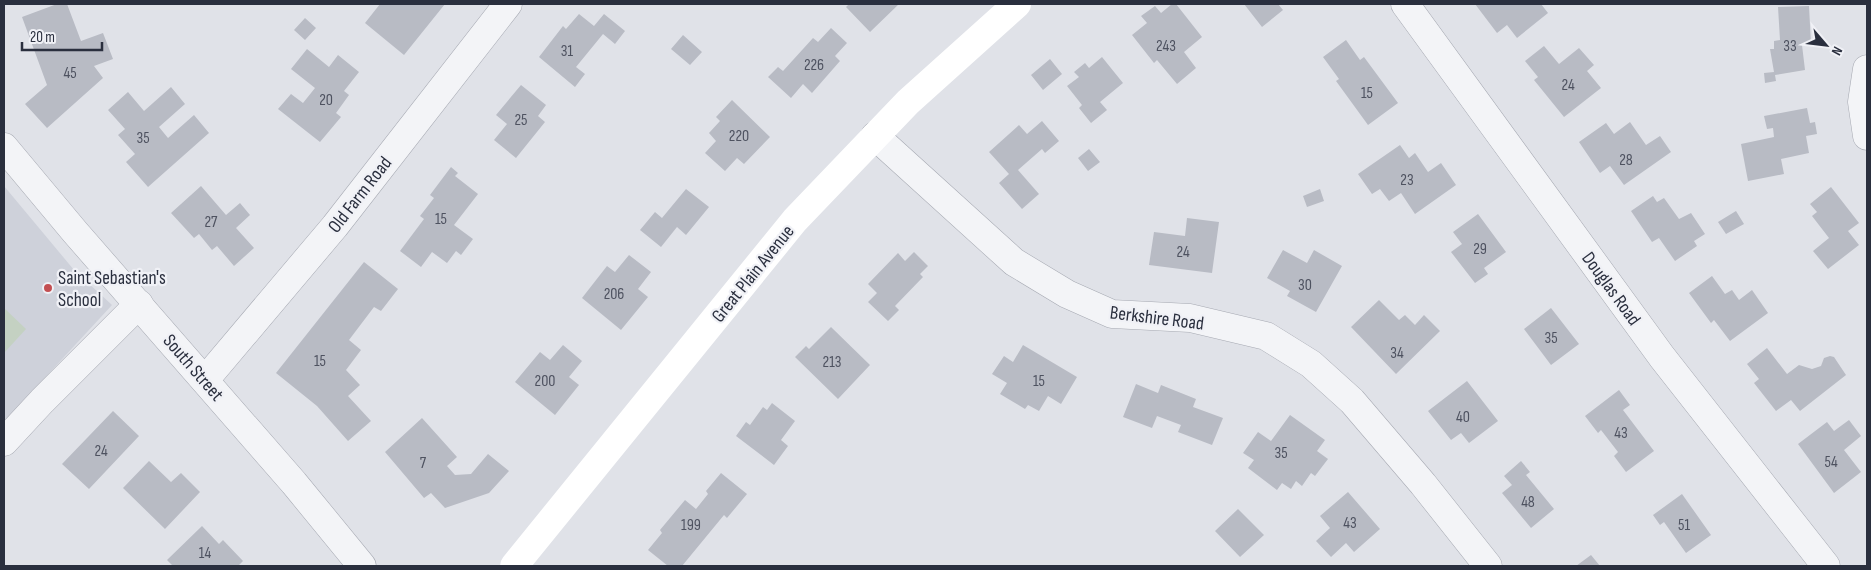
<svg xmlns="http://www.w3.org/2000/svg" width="1871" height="570" viewBox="0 0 1871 570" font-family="'Sofia Sans Condensed',sans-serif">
<rect width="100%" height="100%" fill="#e0e2e8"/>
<!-- built -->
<path fill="#ced1da" d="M4 186 74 270 112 305 4 422Z"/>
<!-- green -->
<path fill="#c4d1c2" d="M4 308 26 329 4 353Z"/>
<!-- building -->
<path fill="#b8bbc4" d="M57 4H67L81 41 103 33 113 59 94 66 103 78 47 128 25 104 47 85 22 17Z
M380 4H445L404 55 365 23Z
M849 4H899L870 32 846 7Z
M1172 4H1176L1202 37 1184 52 1196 68 1177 84 1157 60 1154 63 1132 35 1147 23 1141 16 1155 6 1161 13Z
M1244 4H1278L1283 10 1262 27Z
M1475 4H1541L1548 13 1517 38 1507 25 1497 33Z
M1809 6 1811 44 1802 45 1805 70 1775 75 1776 81 1765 83 1764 73 1774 72 1770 49H1774V41L1780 40 1778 7Z
M579 14 594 26 604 14 625 31 615 44 603 34 576 67 585 74 575 87 539 57 563 26 566 29Z
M305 18 316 28 305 40 294 30Z
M831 28 847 43 835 56 840 61 812 93 803 84 791 98 768 77 778 67 783 71 813 38 818 42Z
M683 35 702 52 690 65 671 49Z
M1346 40 1360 60 1364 57 1398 103 1368 125 1336 81 1339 79 1323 57Z
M1544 46 1559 64 1579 48 1594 65 1587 71 1601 88 1564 117 1534 80 1538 77 1525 61Z
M307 49 329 67 338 55 359 72 344 91 349 95 336 113 341 117 320 142 278 109 291 94 303 103 315 88 291 69Z
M1102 57 1123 83 1100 102 1107 110 1091 123 1079 108 1082 105 1067 86 1079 77 1074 72 1085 63 1089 68Z
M1050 59 1062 74 1043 90 1031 75Z
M521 85 546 105 538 116 545 122 516 158 494 140 507 124 496 115Z
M171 87 185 104 159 127 168 138 194 115 209 133 148 187 126 162 135 154 118 135 125 129 108 110 128 92 144 111Z
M732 100 770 137 744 164 737 158 725 171 705 153 716 141 709 133 720 121 716 117Z
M1807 108 1810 123 1815 122 1817 134 1806 136 1809 153 1781 159 1784 174 1748 181 1741 144 1774 137 1773 128 1767 129 1764 116Z
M1042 121 1059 141 1045 153 1042 149 1018 170 1039 194 1022 209 999 183 1009 174 989 152 1019 125 1027 134Z
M1630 122 1646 145 1660 136 1671 152 1624 185 1610 166 1600 173 1579 142 1606 123 1614 134Z
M1400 145 1409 158 1415 153 1428 172 1441 163 1456 185 1415 214 1401 193 1389 201 1380 189 1372 194 1358 174Z
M1089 149 1100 162 1088 171 1078 158Z
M451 167 458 173 455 176 478 194 454 225 473 239 461 255 456 251 447 263 432 252 421 267 400 251 424 219 420 216 434 198 430 195Z
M201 186 226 215 240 203 250 215 236 228 254 248 234 266 217 246 212 250 199 234 194 238 171 213Z
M1831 187 1859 223 1848 231 1859 245 1828 269 1813 251 1829 238 1812 216 1817 212 1810 204Z
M686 189 709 207 686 235 677 227 661 247 640 230 655 212 662 218Z
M1320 189 1324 201 1307 207 1303 196Z
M1653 196 1657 202 1664 198 1679 219 1691 213 1705 234 1694 241 1697 246 1675 261 1659 238 1652 242 1631 211Z
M1736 211 1744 224 1726 234 1718 222Z
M1478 214 1506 252 1484 268 1488 274 1475 283 1451 252 1462 244 1453 232Z
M1187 218 1219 222 1212 273 1149 265 1154 232 1185 236Z
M1283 250 1307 263 1314 250 1342 266 1316 312 1287 296 1290 291 1267 278Z
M914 252 928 266 920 274 923 277 895 306 899 310 888 321 868 302 877 293 868 284 898 253 905 261Z
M629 255 651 272 638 289 648 297 621 330 582 298 607 266 615 272Z
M364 262 398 289 381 311 374 307 349 340 361 350 346 370 360 385 348 396 371 421 348 441 317 406 276 373Z
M1712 276 1725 294 1732 290 1739 300 1752 290 1768 313 1730 341 1714 320 1711 323 1689 293Z
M1379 300 1399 320 1405 315 1415 325 1424 315 1440 331 1396 374 1351 327Z
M1551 308 1579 344 1551 365 1524 329Z
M831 327 870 365 838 399 795 357 806 346 809 349Z
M563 345 582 361 569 377 579 385 555 415 515 382 540 352 550 360Z
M1023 345 1077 377 1061 404 1048 396 1039 411 1028 405 1025 409 1000 394 1007 383 992 374 1004 356 1013 362Z
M1767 348 1787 374 1799 365 1812 369 1821 366 1824 358 1830 356 1834 357 1846 375 1800 411 1791 400 1776 411 1754 383 1759 379 1747 364Z
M1467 381 1498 421 1469 443 1461 433 1451 440 1428 411Z
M1136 384 1158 393 1161 385 1196 399 1193 407 1223 418 1212 445 1178 432 1181 425 1157 416 1152 428 1123 417Z
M1619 390 1630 405 1623 410 1654 451 1626 472 1614 456 1618 452 1601 430 1598 433 1585 416Z
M772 403 795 421 781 440 788 446 774 465 736 436 746 422 750 425 763 407 767 410Z
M113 411 139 436 89 489 62 464Z
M1290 415 1325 440 1317 451 1328 459 1315 476 1311 473 1302 486 1296 481 1291 489 1282 483 1277 490 1248 468 1254 460 1243 453 1258 432 1271 441Z
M422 418 457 457 447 466 455 475 471 474 488 454 509 471 489 493 445 508 431 493 424 498 385 452Z
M1849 420 1861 436 1844 450 1861 472 1834 493 1798 444 1827 422 1834 431Z
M149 461 171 482 181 473 200 492 165 529 123 488Z
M1521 461 1530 472 1526 475 1554 509 1531 528 1502 493 1512 485 1504 476Z
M721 473 747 494 727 518 724 515 682 566H668L648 550 662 533 660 530 685 500 696 509 708 494 706 491Z
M1348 492 1380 529 1354 552 1346 543 1331 557 1316 541 1330 528 1320 516Z
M1682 494 1711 535 1686 553 1664 522 1660 525 1653 515Z
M1238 509 1264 535 1240 557 1215 531Z
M202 526 219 544 223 540 243 561 238 566H173L167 560Z
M1591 555 1600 566H1576Z"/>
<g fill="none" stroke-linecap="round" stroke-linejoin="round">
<!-- minor casing -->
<g stroke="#a6a9b2" stroke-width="29">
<path id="minor" d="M1405 4 1662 357 1826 566
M1867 69 1862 102 1867 136
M875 136 1014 262 1067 294 1112 314 1190 318 1266 336 1311 364 1352 401 1423 484 1488 566
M205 380 335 226 508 4
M4 442 42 401 139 304"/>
</g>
<!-- tertiary casing -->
<g stroke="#a6a9b2" stroke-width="29">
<path id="tertiary" d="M4 147 75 232 294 483 362 566"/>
</g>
<!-- minor -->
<use href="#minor" stroke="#f3f4f7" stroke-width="28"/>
<!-- tertiary -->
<use href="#tertiary" stroke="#f3f4f7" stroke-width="28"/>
<!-- secondary -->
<path stroke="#fff" stroke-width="28" d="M514 566 795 220 908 102 1017 4"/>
</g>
<!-- markers -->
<circle fill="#c34f52" stroke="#f0f1f6" stroke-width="2" cx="48" cy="288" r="5"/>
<g text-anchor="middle" stroke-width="4.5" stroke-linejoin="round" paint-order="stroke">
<!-- number labels -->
<g font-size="16" fill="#4e5260">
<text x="1166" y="51">243</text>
<text x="1790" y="51">33</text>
<text x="567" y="56">31</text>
<text x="814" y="70">226</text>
<text x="70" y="78">45</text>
<text x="1568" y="90">24</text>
<text x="1367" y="98">15</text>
<text x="326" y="105">20</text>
<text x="521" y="125">25</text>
<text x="739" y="141">220</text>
<text x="143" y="143">35</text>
<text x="1626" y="165">28</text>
<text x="1407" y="185">23</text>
<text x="441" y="224">15</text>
<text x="211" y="227">27</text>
<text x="1480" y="254">29</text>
<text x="1183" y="257">24</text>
<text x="1305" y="290">30</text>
<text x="614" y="299">206</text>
<text x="1551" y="343">35</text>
<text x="1397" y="358">34</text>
<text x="320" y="366">15</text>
<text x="832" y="367">213</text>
<text x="545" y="386">200</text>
<text x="1039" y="386">15</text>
<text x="1463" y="422">40</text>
<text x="1621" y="438">43</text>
<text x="101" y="456">24</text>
<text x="1281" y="458">35</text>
<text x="1831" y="467">54</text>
<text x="423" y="468">7</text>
<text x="1528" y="507">48</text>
<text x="1350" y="528">43</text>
<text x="691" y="530">199</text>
<text x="1684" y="530">51</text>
<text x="205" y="558">14</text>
</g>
<!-- street labels -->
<g font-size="19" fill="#2a2f3e" stroke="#f0f1f6">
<text transform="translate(359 194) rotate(-52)" y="7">Old Farm Road</text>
<text transform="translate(752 273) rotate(-51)" y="7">Great Plain Avenue</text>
<text transform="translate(1612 288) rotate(54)" y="7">Douglas Road</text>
<text transform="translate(1157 317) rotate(7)" y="7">Berkshire Road</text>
<text transform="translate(194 367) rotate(49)" y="7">South Street</text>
</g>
<!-- poi labels -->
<g font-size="19" fill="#2a2f3e" stroke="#f0f1f6" text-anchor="start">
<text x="58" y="284">Saint Sebastian's<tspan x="58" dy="22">School</tspan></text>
</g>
</g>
<!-- border -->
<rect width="1871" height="570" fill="none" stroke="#2a2f3e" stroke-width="10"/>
<!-- north arrow -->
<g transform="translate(1826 45) rotate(118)" stroke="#f0f1f6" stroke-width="4" paint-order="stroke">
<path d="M0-4L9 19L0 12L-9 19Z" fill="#2a2f3e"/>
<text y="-8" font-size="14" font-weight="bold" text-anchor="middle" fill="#2a2f3e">N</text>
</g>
<!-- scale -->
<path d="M22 42v8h80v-8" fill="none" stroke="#2a2f3e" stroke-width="2.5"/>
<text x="30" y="42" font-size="15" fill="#2a2f3e" stroke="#f0f1f6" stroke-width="4" paint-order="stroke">20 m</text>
</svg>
